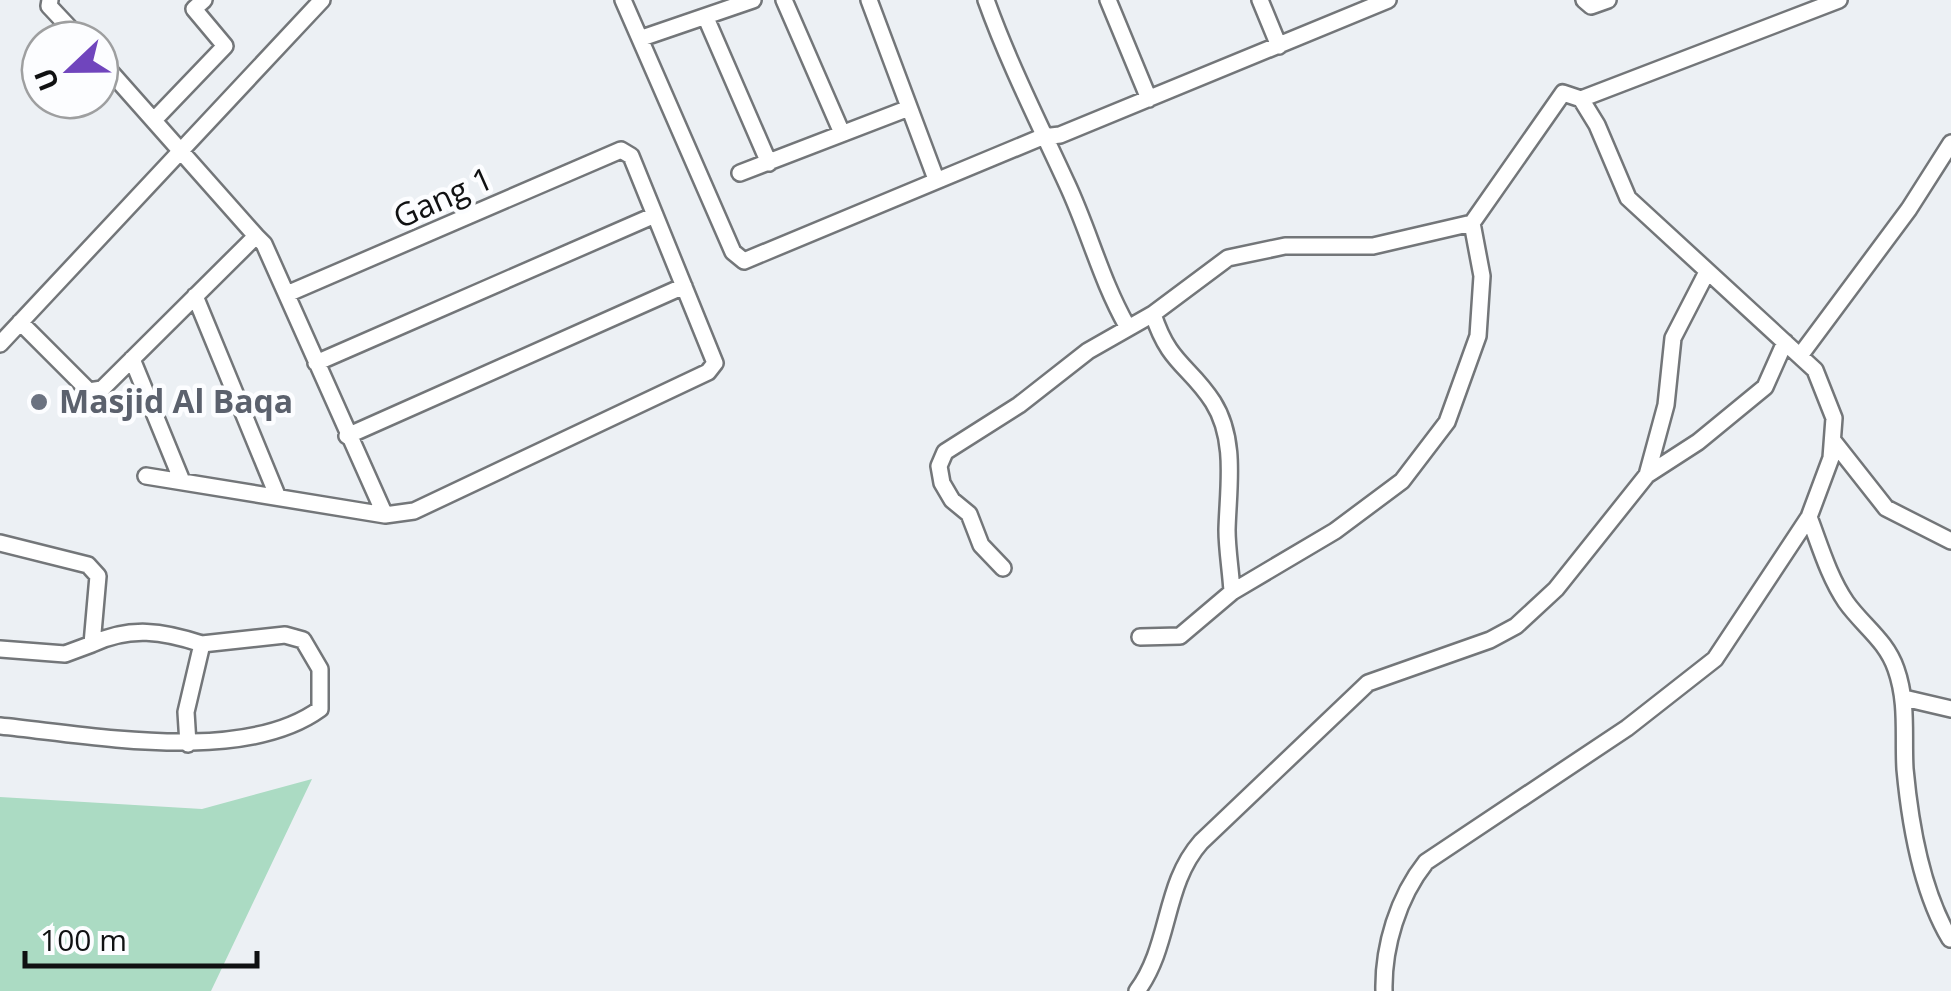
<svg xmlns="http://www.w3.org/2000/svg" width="1951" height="991" viewBox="0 0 1951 991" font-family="'Open Sans',sans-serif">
<rect width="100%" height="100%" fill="#ecf0f4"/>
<!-- green -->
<path fill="#abdbc3" d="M312 779 211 991H0V797L202 809Z"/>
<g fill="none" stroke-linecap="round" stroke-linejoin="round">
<!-- street casing -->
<g stroke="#737679" stroke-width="20">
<path id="street" d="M50 0 49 6 81 40
M623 0 733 252 744 261 1042 137 1060 135 1388 0
M784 0 842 133
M869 0 936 179
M986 0C1009 64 1039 123 1067 184 1089 231 1101 280 1127 326
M1108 0 1149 99
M1260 0 1279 46
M1584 0 1591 6 1608 0
M706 18 769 163
M642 38 753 0
M100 60 256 236
M1581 99 1839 0
M155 119 225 46 194 9 204 0
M740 173 909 108
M195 296 277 495
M1153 314C1169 364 1189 365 1213 402 1237 440 1228 488 1227 530 1227 550 1231 572 1232 592
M20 322 89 391 102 389 256 236 264 244 385 515
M0 344 322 0
M1802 353 1909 209 1951 143
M132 359 182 481
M316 363 655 215
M347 436 684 286
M1834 442 1886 508 1951 541
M1647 475 1698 442 1765 387 1785 342
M146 476 385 515 414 511 708 372 715 363 631 156 621 150 287 294
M1809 517C1820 546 1829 577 1846 602 1863 626 1886 640 1896 669 1908 703 1903 735 1905 769 1910 823 1922 892 1950 939
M0 543 88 565 98 576 92 644C130 626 163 631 202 644L186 712 188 744
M1003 568 981 545 969 514 952 500 942 483 939 466 945 452 1019 405 1088 351 1153 314 1228 258 1285 246H1373L1472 223 1563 93 1581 99 1597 125 1628 198 1815 370 1834 418 1831 458 1809 517 1715 659 1627 728 1426 862C1398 897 1383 947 1384 991
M1140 637 1180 636 1232 592 1335 531 1402 481 1447 422 1478 336 1482 276 1472 223
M0 649 65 654 92 644
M1904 698 1951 709
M0 726C91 735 243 765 320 709V669L303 640 285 635 202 644
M1137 991C1171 945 1163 885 1201 842L1368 683 1490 640 1516 626 1556 589 1647 475 1666 405 1673 338 1707 272"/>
</g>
<!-- street -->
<use href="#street" stroke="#fff" stroke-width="15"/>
</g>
<!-- markers -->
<circle fill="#6b7280" stroke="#fcfdff" stroke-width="4" cx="39" cy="402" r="10"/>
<g text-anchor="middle" stroke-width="9" stroke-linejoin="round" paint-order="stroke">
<!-- street labels -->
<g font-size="32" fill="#101112" stroke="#fcfdff">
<text transform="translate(443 198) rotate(-24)" y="11">Gang 1</text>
</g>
<!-- worship labels -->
<g font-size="32" font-weight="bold" fill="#5b616d" stroke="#fcfdff" text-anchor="start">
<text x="59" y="413">Masjid Al Baqa</text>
</g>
</g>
<!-- north arrow -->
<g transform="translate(70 70) rotate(248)"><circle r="48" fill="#fcfdff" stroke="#9e9fa0" stroke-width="2.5"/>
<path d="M0-8L18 38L0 25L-18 38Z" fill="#7045bd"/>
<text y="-15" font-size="28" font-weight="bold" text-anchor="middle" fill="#101112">U</text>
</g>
<!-- scale -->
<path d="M25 951v15h232v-15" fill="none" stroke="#101112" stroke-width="5"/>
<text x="40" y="951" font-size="30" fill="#101112" stroke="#fcfdff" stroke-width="8" paint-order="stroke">100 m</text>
</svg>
